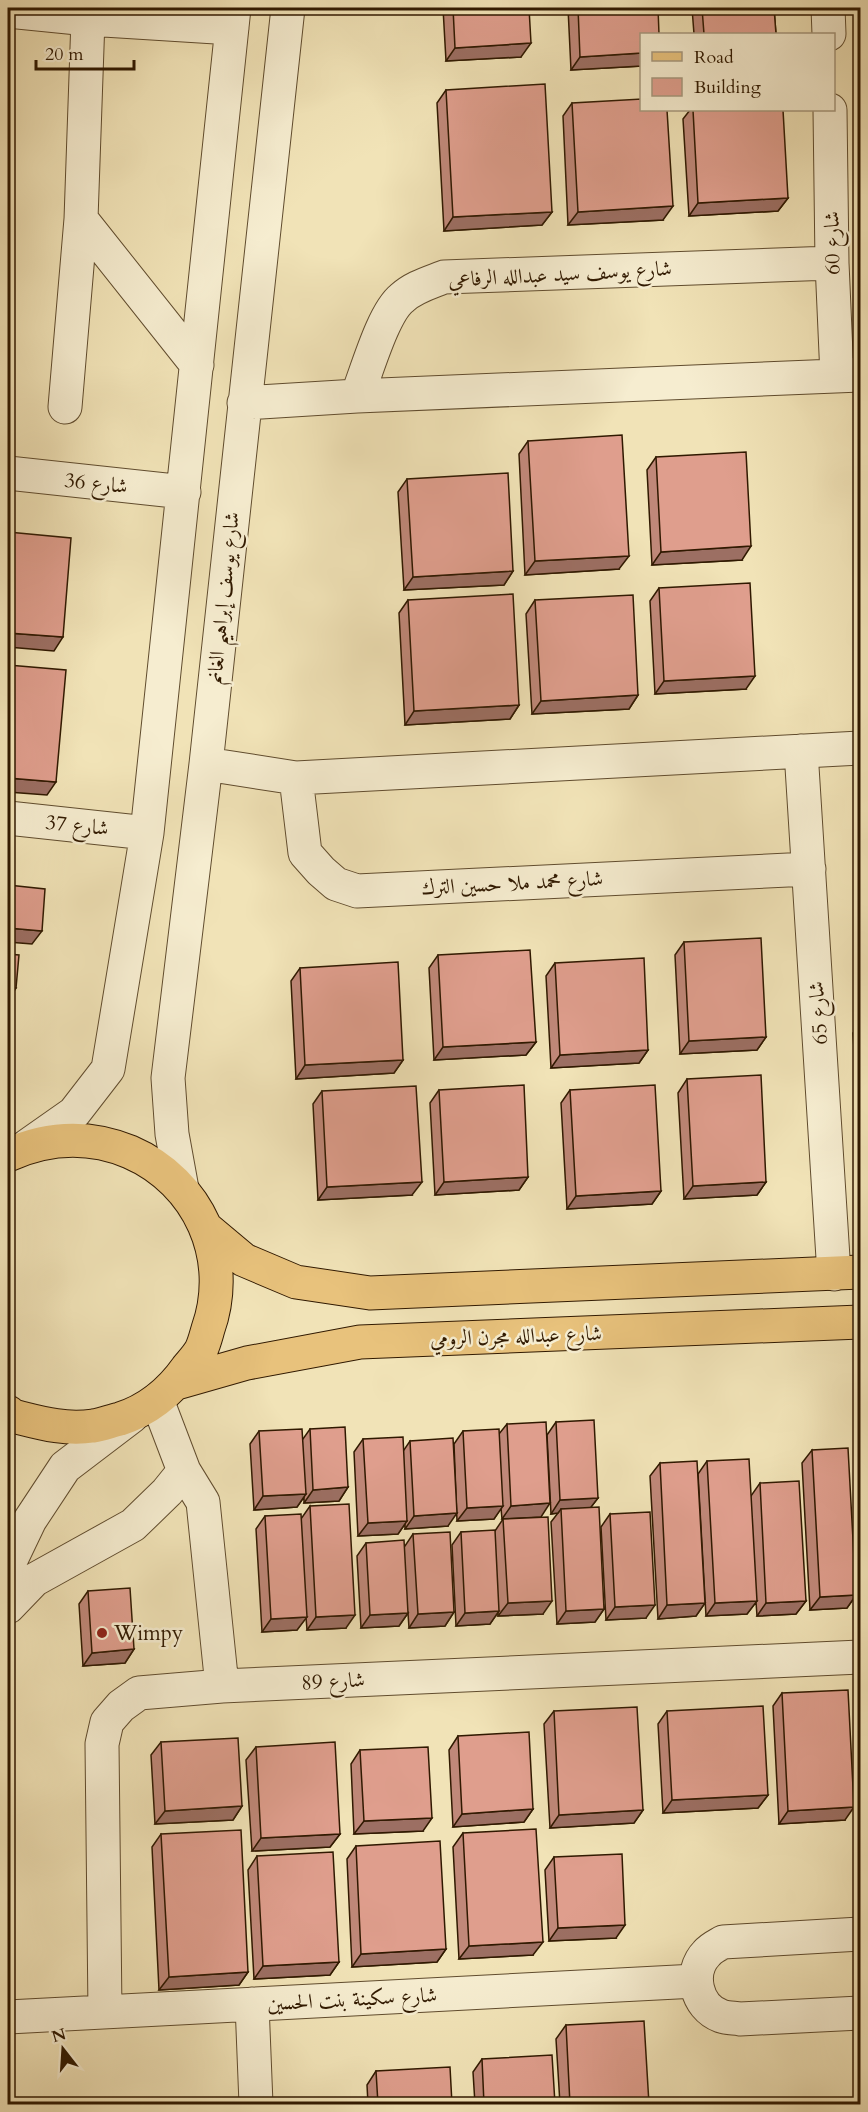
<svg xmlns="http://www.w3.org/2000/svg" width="868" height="2112" viewBox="0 0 868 2112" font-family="Cardo,Amiri,serif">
<rect width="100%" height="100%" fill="#f1e3b7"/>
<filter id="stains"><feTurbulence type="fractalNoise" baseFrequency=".00333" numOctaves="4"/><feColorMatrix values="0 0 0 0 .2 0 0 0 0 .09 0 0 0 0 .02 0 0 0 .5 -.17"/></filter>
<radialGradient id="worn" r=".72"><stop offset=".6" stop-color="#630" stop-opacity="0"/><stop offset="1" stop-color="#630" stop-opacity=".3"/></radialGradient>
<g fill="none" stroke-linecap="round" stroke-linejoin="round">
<!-- minor casing -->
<g stroke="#604c2e" stroke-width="35">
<path id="minor" d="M828 8 829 34
M8 11 88 19 232 28
M830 110 832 263 837 376
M81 219 197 365
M357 396C367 371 383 313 402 298 414 287 429 283 444 277L832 263
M244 403 357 396 860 375
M65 407 81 219 88 19
M8 473 184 492
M801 751 834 1274
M206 764 296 778 860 748
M296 778 305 853 321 871 336 884 357 891 809 869
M8 818 147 833
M27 1146 74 1113 108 1069 147 833 234 8
M182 1189 172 1134 168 1078 206 764 288 8
M157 1400 184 1471 203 1502 222 1686
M8 1572V1566L30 1520 65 1467 132 1416
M8 1607 34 1580 133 1525 167 1492 184 1471
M860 1934 723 1942C718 1945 711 1948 707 1953 688 1972 696 2007 721 2016 726 2018 734 2018 740 2019L860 2013
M252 2004 256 2104
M105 2012 102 1744 107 1722 121 1706 139 1693 222 1686 860 1657
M8 2017 696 1981"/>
</g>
<!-- major casing -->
<g stroke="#301900" stroke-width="35">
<path id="major" d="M8 1155C48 1137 89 1135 130 1152 199 1182 233 1258 208 1329 206 1336 204 1344 201 1350 197 1357 192 1362 187 1368 170 1392 148 1410 120 1419 111 1421 102 1425 93 1426 64 1430 41 1423 13 1416L8 1412
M207 1229 244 1260 296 1282 370 1293 860 1272
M177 1383 247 1363 360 1342 860 1322"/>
</g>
<!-- minor -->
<use href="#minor" stroke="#f6edd0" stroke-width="33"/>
<!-- major -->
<use href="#major" stroke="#e8c27c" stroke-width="33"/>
</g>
<!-- wall -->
<path fill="#c08879" stroke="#301900" stroke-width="1.5" d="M443 8H529L521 57 446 61Z
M568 8H658L642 34V66L571 70Z
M692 8H774L776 34H694Z
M446 90 552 212 542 225 444 231 437 103Z
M572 103 663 220 568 225 563 116Z
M690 110H693L788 198 778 211 689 216 683 119Z
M528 441 619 569 525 575 519 454Z
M656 457 742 560 652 565 647 470Z
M407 479 513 571 504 585 404 590 398 492Z
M659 588 746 689 655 694 650 601Z
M408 600 519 705 510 719 405 725 399 613Z
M535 600 638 695 629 709 532 714 526 614Z
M684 942 766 1037 757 1050 680 1054 675 955Z
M438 955 536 1042 526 1055 434 1060 429 968Z
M555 963 648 1050 639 1063 551 1068 546 976Z
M300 968 403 1060 394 1073 296 1079 291 981Z
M861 1023V1097L857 1098 853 1033Z
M687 1079 766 1182 757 1195 684 1199 678 1093Z
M439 1090 528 1177 519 1190 435 1195 430 1103Z
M570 1090 661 1191 652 1204 567 1209 561 1103Z
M322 1091 412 1195 318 1200 313 1104Z
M556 1422 598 1498 591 1507 604 1609 595 1622 557 1624 551 1522 558 1513 551 1514 547 1435Z
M507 1424 541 1517 502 1519 501 1508 494 1519 457 1521 454 1444 463 1431 499 1434Z
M310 1429 348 1487 339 1501 304 1503V1497L297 1507 254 1510 250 1444 259 1431 303 1439Z
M363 1439 404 1450 410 1441 448 1526 405 1529V1524L398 1534 358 1536 354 1452Z
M812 1450 856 1595 847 1608 810 1610 802 1463Z
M707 1461 751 1496 760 1483 806 1601 796 1614 757 1616 756 1602 747 1614 706 1616 698 1474Z
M660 1463 705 1603 696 1616 658 1619 650 1476Z
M310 1506 346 1628 307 1630 306 1617 297 1630 262 1632 256 1529 265 1516 301 1519Z
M610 1514 646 1618 606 1620 601 1527Z
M503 1519 543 1614 498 1616V1612L490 1624 456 1626 452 1545 461 1532 495 1531Z
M413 1534 454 1612 445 1626 409 1628 408 1613 399 1626 361 1628 357 1556 366 1543 405 1546Z
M88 1591 134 1649 125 1663 83 1666 79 1604Z
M782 1693 845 1820 779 1824 773 1706Z
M554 1711 643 1810 634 1823 550 1828 544 1724Z
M667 1711 768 1795 758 1808 663 1813 658 1724Z
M458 1736 533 1809 524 1822 453 1827 449 1750Z
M161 1742 242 1806 233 1820 155 1824 151 1755Z
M256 1747 340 1834 330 1847 252 1851 246 1760Z
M360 1750 423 1831 354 1834 351 1764Z
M463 1833 533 1955 459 1959 453 1847Z
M161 1834 248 1972 239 1985 159 1990 152 1847Z
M356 1846 446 1949 437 1962 352 1967 347 1859Z
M257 1856 339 1962 330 1975 254 1979 248 1870Z
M554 1857 616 1938 549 1941 545 1870Z
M566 2025 649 2104H560L556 2039Z
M482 2059 555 2104H475L473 2072Z
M376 2071 452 2104H368L367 2085Z"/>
<!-- shaded-wall -->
<path fill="#9c6f63" stroke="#301900" stroke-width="1.5" d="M531 43 521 57 446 61 455 48Z
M642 53V66L571 70 580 57Z
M788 198 778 211 689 216 698 203Z
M673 206 663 220 568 225 578 212Z
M552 212 542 225 444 231 453 217Z
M751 546 742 560 652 565 661 552Z
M629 556 619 569 525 575 535 561Z
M513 571 504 585 404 590 413 577Z
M8 633 63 637 54 651 8 647Z
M755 676 746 689 655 694 664 681Z
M638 695 629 709 532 714 541 701Z
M519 705 510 719 405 725 414 711Z
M8 778 56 782 47 795 8 792Z
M8 928 42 931 32 944 8 942Z
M8 988H16L8 1001Z
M766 1037 757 1050 680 1054 689 1041Z
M536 1042 526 1055 434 1060 443 1047Z
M648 1050 639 1063 551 1068 560 1055Z
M403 1060 394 1073 296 1079 305 1065Z
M528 1177 519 1190 435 1195 444 1182Z
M422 1182 412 1195 318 1200 327 1187Z
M766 1182 757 1195 684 1199 693 1186Z
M661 1191 652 1204 567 1209 576 1196Z
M348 1487 339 1501 304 1503 313 1490Z
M306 1494 297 1507 254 1510 263 1496Z
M598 1498 588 1511 561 1509 558 1513 551 1514 560 1500Z
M550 1503 541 1517 502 1519 511 1506Z
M503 1506 494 1519 457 1521 467 1508Z
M457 1513 448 1526 405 1529 414 1516Z
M407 1521 398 1534 358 1536 368 1523Z
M856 1595 847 1608 810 1610 820 1597Z
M552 1601 543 1614 498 1616 508 1603Z
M757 1601 747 1614 706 1616 715 1603Z
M806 1601 796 1614 757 1616 766 1603Z
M705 1603 696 1616 658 1619 667 1605Z
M655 1605 646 1618 606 1620 615 1607Z
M604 1609 595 1622 557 1624 566 1611Z
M499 1611 490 1624 456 1626 465 1613Z
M454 1612 445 1626 409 1628 418 1614Z
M408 1613 399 1626 361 1628 370 1615Z
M355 1615 346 1628 307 1630 316 1617Z
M307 1617 297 1630 262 1632 271 1619Z
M134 1649 125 1663 83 1666 92 1653Z
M768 1795 758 1808 663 1813 672 1800Z
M242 1806 233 1820 155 1824 165 1811Z
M854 1807 845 1820 779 1824 788 1811Z
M533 1809 524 1822 453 1827 462 1814Z
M643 1810 634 1823 550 1828 559 1815Z
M432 1818 423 1831 354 1834 364 1821Z
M340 1834 330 1847 252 1851 261 1838Z
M625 1925 616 1938 549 1941 558 1928Z
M543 1942 533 1955 459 1959 469 1946Z
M446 1949 437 1962 352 1967 361 1954Z
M339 1962 330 1975 254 1979 263 1966Z
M248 1972 239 1985 159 1990 169 1977Z"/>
<!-- building -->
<path fill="#df9e8d" stroke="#301900" stroke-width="1.5" d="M453 8H529L531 43 455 48Z
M578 8H658L659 34H642V53L580 57Z
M702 8H774L776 34H704Z
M545 84 552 212 453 217 446 90Z
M642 99V110H667L673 206 578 212 572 103Z
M693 110H783L788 198 698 203Z
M622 435 629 556 535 561 528 441Z
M746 452 751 546 661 552 656 457Z
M508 473 513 571 413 577 407 479Z
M8 532 71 538 63 637 8 633Z
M750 583 755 676 664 681 659 588Z
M513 594 519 705 414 711 408 600Z
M633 595 638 695 541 701 535 600Z
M8 665 66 670 56 782 8 778Z
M8 885 45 889 42 931 8 928Z
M761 938 766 1037 689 1041 684 942Z
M530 950 536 1042 443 1047 438 955Z
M8 954 19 955 16 988H8Z
M644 958 648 1050 560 1055 555 963Z
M398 962 403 1060 305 1065 300 968Z
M8 998 14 999 10 1040 8 1039Z
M761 1075 766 1182 693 1186 687 1079Z
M524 1085 528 1177 444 1182 439 1090Z
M655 1085 661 1191 576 1196 570 1090Z
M416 1086 422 1182 327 1187 322 1091Z
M594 1420 598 1498 560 1500 556 1422Z
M546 1422 550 1503 511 1506 507 1424Z
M345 1427 348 1487 313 1490 310 1429Z
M302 1429 306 1494 263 1496 259 1431Z
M499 1429 503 1506 467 1508 463 1431Z
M403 1437 407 1521 368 1523 363 1439Z
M453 1438 457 1513 414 1516 410 1441Z
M848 1448 856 1595 820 1597 812 1450Z
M749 1459 757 1601 715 1603 707 1461Z
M697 1461 705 1603 667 1605 660 1463Z
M799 1481 806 1601 766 1603 760 1483Z
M349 1504 355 1615 316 1617 310 1506Z
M599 1507 604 1609 566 1611 561 1509Z
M650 1512 655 1605 615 1607 610 1514Z
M301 1514 307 1617 271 1619 265 1516Z
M548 1517 552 1601 508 1603 503 1519Z
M495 1530 499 1611 465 1613 461 1532Z
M450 1532 454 1612 418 1614 413 1534Z
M404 1540 408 1613 370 1615 366 1543Z
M130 1588 134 1649 92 1653 88 1591Z
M848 1690 854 1807 788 1811 782 1693Z
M763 1706 768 1795 672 1800 667 1711Z
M637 1707 643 1810 559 1815 554 1711Z
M529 1732 533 1809 462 1814 458 1736Z
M238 1738 242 1806 165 1811 161 1742Z
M335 1742 340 1834 261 1838 256 1747Z
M428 1747 432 1818 364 1821 360 1750Z
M536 1829 543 1942 469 1946 463 1833Z
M241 1830 248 1972 169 1977 161 1834Z
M440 1841 446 1949 361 1954 356 1846Z
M333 1852 339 1962 263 1966 257 1856Z
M622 1854 625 1925 558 1928 554 1857Z
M644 2021 649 2104H570L566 2025Z
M552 2055 555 2104H484L482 2059Z
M450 2067 452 2104H378L376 2071Z"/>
<!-- markers -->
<circle fill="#8f2418" stroke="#f6edd0" stroke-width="2" cx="102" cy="1633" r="6"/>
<g text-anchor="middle" stroke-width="5" stroke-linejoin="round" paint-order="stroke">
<!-- street labels -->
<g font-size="21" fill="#301900" stroke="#f6edd0">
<text transform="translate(832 243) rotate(-91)" y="7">شارع 60</text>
<text transform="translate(560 274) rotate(-3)" y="7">شارع يوسف سيد عبدالله الرفاعي</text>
<text transform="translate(96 483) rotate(6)" y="7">شارع 36</text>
<text transform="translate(223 598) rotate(-84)" y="7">شارع يوسف إبراهيم الغانم</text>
<text transform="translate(77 825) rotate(6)" y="7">شارع 37</text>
<text transform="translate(512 883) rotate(-3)" y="7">شارع محمد ملا حسين الترك</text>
<text transform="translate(818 1013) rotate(-94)" y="7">شارع 65</text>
<text transform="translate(516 1336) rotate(-2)" y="7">شارع عبدالله مجرن الرومي</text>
<text transform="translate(333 1681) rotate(-3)" y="7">شارع 89</text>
<text transform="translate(352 1999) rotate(-3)" y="7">شارع سكينة بنت الحسين</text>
</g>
<!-- poi labels -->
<g font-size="21" fill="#301900" stroke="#f6edd0" text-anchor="start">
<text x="114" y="1640">Wimpy</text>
</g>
</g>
<!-- margin -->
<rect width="868" height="2112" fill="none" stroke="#f1e3b7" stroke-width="30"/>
<rect x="9" y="9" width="850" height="2094" fill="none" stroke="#301900" stroke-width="3"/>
<rect x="15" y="15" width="838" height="2082" fill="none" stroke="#301900" stroke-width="1.5"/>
<!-- legend -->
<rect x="640" y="33" width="195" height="78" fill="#f6edd0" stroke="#a7987d" stroke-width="1.5"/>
<rect x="652" y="52" width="30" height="9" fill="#e8c27c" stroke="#a7987d" stroke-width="1.5"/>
<text x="694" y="63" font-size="18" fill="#301900">Road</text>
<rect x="652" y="78" width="30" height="18" fill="#df9e8d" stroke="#a7987d" stroke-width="1.5"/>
<text x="694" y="93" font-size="18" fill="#301900">Building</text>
<!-- north arrow -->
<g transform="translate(63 2049) rotate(343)" stroke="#f6edd0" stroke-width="4.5" paint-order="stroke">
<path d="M0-4.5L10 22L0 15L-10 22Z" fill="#301900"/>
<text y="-9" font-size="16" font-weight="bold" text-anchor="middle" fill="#301900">N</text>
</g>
<!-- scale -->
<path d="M36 60v9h98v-9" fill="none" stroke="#301900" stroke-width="3"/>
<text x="45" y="60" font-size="18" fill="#301900" stroke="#f6edd0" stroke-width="4.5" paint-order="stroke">20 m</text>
<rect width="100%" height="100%" filter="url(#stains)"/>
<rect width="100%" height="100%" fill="url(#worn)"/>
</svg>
